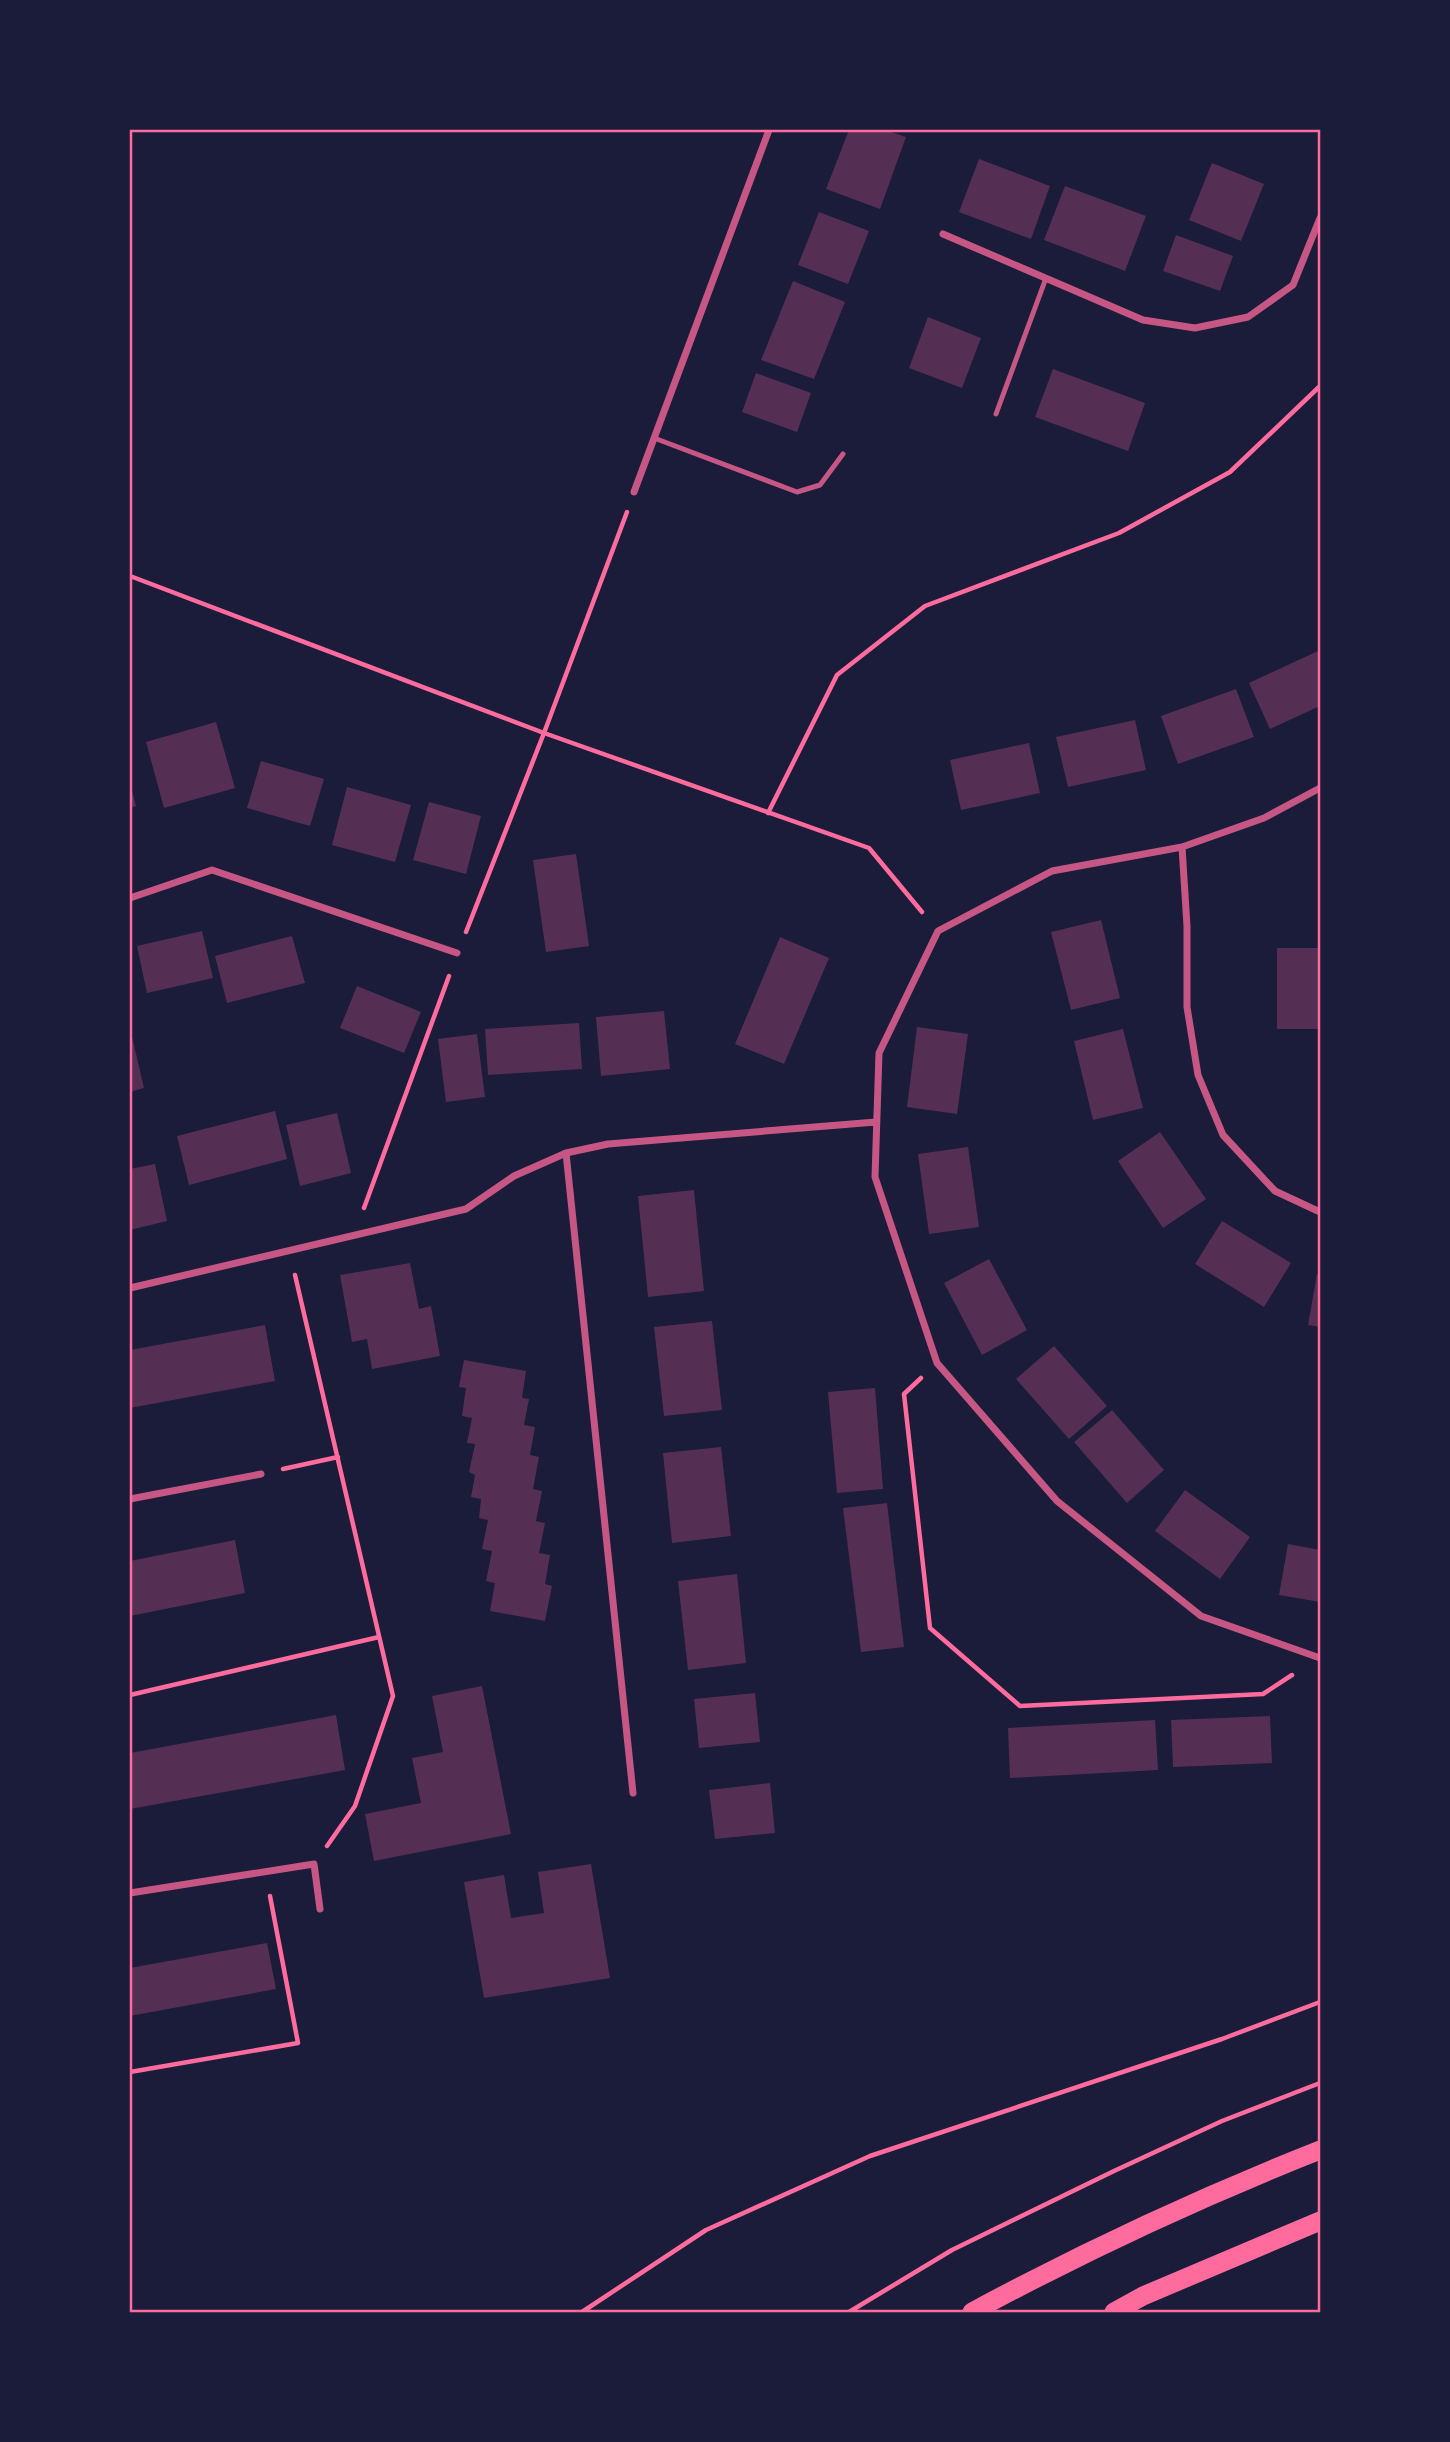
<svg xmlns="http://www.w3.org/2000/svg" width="1450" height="2442" viewBox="0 0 1450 2442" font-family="'Noto Serif',serif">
<rect width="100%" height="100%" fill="#1b1b3a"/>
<!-- building -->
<path fill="#542f53" d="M849 130H885L906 137 880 209 826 189Z
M979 159 1050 186 1031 239 959 212Z
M1212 163 1264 184 1241 241 1189 220Z
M1065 186 1146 216 1125 271 1044 240Z
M819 212 869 231 848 284 798 265Z
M1176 235 1233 256 1220 291 1163 271Z
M793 281 845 302 814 379 761 360Z
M928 317 981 338 962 388 909 368Z
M1053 369 1145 403 1128 451 1035 417Z
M756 373 811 393 797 432 742 412Z
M1320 650V706L1270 729 1249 683Z
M1236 689 1254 737 1178 764 1161 716Z
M1135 720 1146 770 1068 787 1056 737Z
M216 722 235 788 164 808 146 742Z
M1029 743 1040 793 961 810 950 760Z
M261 761 324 779 310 826 247 808Z
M130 784 136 806 130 808Z
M347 787 411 805 395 862 332 845Z
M429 802 481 816 466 874 413 860Z
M576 854 589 946 546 952 533 860Z
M1101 920 1120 998 1071 1010 1051 932Z
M202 931 213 978 147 993 137 946Z
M292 936 305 983 227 1003 215 956Z
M780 937 829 958 784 1064 735 1044Z
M1277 948H1320V1029H1277Z
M357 986 421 1012 404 1053 340 1028Z
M664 1011 670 1069 601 1076 596 1017Z
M579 1023 582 1069 488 1075 485 1029Z
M917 1027 968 1034 957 1114 907 1107Z
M130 1028 144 1088 130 1092Z
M1123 1029 1143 1108 1093 1120 1074 1041Z
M477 1034 485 1097 446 1102 438 1039Z
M275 1111 287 1159 189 1185 177 1136Z
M337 1113 351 1173 300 1186 286 1125Z
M1160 1132 1206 1199 1163 1228 1118 1161Z
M968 1147 979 1227 929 1234 918 1154Z
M155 1164 167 1221 130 1230V1169Z
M694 1190 704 1291 648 1297 638 1196Z
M1222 1221 1291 1263 1264 1307 1195 1264Z
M989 1259 1027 1330 982 1355 944 1283Z
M410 1263 419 1309 431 1306 440 1356 372 1369 367 1339 352 1342 340 1275Z
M1317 1274 1320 1275V1327L1308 1325Z
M712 1321 722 1410 664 1416 654 1327Z
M265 1325 275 1381 130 1408V1350Z
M1054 1346 1107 1406 1069 1439 1016 1379Z
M464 1360 526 1371 522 1398 529 1399 524 1425 535 1427 530 1455 539 1457 533 1489 542 1491 536 1521 545 1523 539 1553 550 1555 545 1584 552 1586 545 1621 490 1611 495 1583 486 1581 492 1551 482 1549 488 1520 479 1518 481 1499 471 1497 475 1475 469 1472 475 1444 467 1443 472 1418 462 1416 466 1388 459 1387Z
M875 1388 883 1489 837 1493 828 1392Z
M1112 1410 1164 1470 1127 1503 1074 1442Z
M721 1447 731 1536 672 1543 663 1453Z
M1185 1490 1250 1537 1220 1579 1155 1531Z
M887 1503 904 1647 861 1652 843 1508Z
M235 1540 245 1593 130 1616V1561Z
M1288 1544 1320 1550V1602L1279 1595Z
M737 1574 746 1663 688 1670 678 1581Z
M482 1686 511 1834 374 1861 365 1814 421 1803 412 1758 443 1752 432 1696Z
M755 1693 760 1742 699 1748 694 1699Z
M336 1715 345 1770 130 1809V1753Z
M1270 1716 1272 1763 1173 1767 1171 1720Z
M1155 1720 1158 1770 1010 1778 1008 1728Z
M770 1783 775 1833 715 1839 709 1790Z
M591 1864 610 1978 484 1998 464 1882 504 1875 511 1918 544 1913 538 1872Z
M267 1943 276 1989 130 2016V1968Z"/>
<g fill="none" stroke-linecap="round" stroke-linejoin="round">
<!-- path -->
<path stroke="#ff6b9d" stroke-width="4.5" d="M130 576 544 733 869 848 922 912
M768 813 837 675 925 606 1119 533 1230 472 1320 386
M466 932 544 733 627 512
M364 1208 449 976
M295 1275 393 1696 355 1806 327 1846
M921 1378 904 1394 930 1628 1020 1706 1263 1694 1292 1675
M283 1469 338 1457
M130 1695 379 1637
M130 2072 298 2043 270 1896
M582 2312 706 2230 870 2156 1222 2039 1320 2002
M849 2312 952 2250 1114 2171 1222 2121 1320 2083"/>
<!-- service -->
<path stroke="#c65784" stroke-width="5" d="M996 414 1046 278
M654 438 797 492 820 485 843 454"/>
<!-- minor -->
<path stroke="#c65784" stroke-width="7" d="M943 234 1143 320 1195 328 1248 317 1293 285 1320 218
M634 492 769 130
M1320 788 1264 818 1182 847 1052 871 938 931 879 1053 875 1177 937 1363 1057 1501 1201 1616 1320 1658
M1182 847 1187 926V1007L1198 1075 1223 1135 1275 1191 1320 1212
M130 898 212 870 457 953
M566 1153 633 1793
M130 1288 466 1209 514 1176 566 1153 608 1144 876 1122
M130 1499 261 1474
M130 1893 314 1864 320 1909"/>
<!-- trunk -->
<path stroke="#ff6b9d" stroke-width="19" d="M972 2312C1085 2251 1201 2197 1320 2150
M1114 2312 1143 2296 1320 2221"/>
</g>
<!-- border -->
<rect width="1450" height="2442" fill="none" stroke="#1b1b3a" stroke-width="262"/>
<rect x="131" y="131" width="1188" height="2180" fill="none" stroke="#ff6b9d" stroke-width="2.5"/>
</svg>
